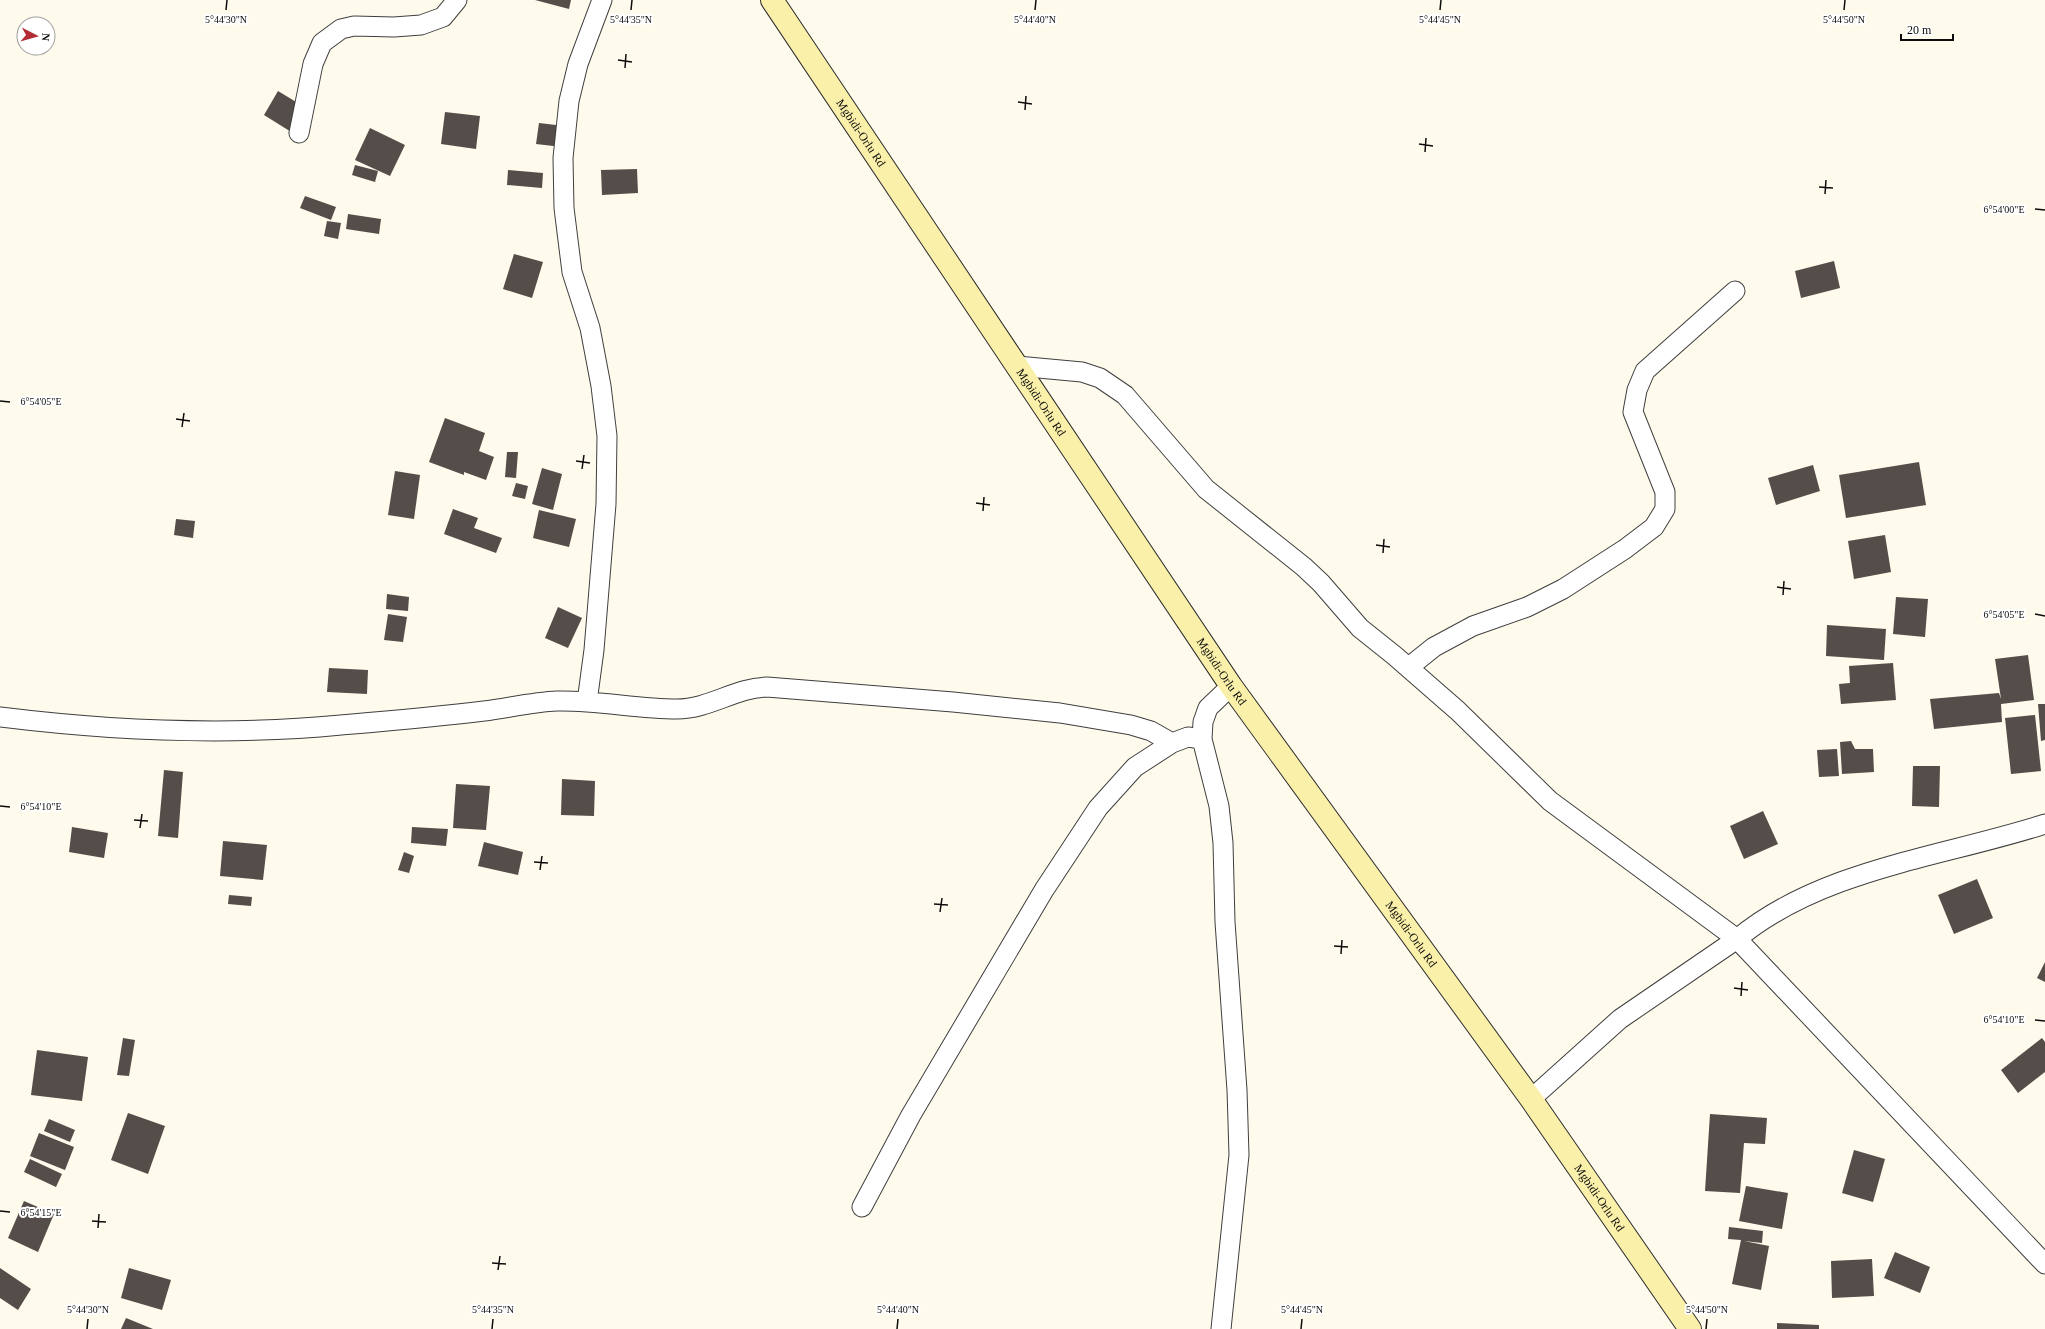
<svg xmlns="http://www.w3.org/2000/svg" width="2045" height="1329" viewBox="0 0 2045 1329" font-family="Georgia,serif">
<rect width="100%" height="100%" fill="#fefaec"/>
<!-- building -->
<path fill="#544d49" d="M535 0H571L569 9Z
M278 91 311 111 296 135 264 115Z
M445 112 480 116 476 149 441 144Z
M539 123 573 127 571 148 536 144Z
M370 128 405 145 390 176 355 160Z
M355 165 378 171 375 182 352 175Z
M637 169 638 193 602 195 601 170Z
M508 170 543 173 542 188 507 185Z
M305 196 336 207 331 220 300 208Z
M348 214 381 219 379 234 346 229Z
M327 221 341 223 338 239 324 236Z
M514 254 543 262 532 298 503 289Z
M1834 261 1840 288 1801 298 1795 271Z
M445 418 485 433 479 451 494 457 486 480 464 472V475L429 462Z
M507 452H518L516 478 505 477Z
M1919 462 1926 505 1846 518 1839 475Z
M1813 465 1820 491 1776 505 1768 478Z
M542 468 562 474 553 510 532 504Z
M395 471 420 475 414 519 388 515Z
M516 483 528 486 525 499 512 496Z
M453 509 478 518 474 528 502 538 496 553 444 534Z
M539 510 576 519 569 547 533 538Z
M176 519 195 521 193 538 174 535Z
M1885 535 1891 572 1854 579 1848 541Z
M387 594 409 597 408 611 386 609Z
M1896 597 1928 599 1925 637 1893 634Z
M558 607 582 618 568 648 545 638Z
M388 614 407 617 403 642 384 640Z
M1827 625 1886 629 1884 660 1826 656Z
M2028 655 2034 700 2001 704 2002 722 1934 729 1930 699 1999 693 2001 699 1995 659Z
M1893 663 1896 700 1841 704 1839 684 1850 683 1849 666Z
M329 668 368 670 367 694 327 692Z
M2038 704H2045V740L2041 741Z
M2035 715 2041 771 2011 774 2005 718Z
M1851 741 1855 749H1873L1874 772 1842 774 1840 742Z
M1837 749 1839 776 1819 777 1817 750Z
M1913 766H1940L1939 807 1912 806Z
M164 770 183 772 178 838 158 836Z
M562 779 595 781 594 816 561 815Z
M456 784 490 786 486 830 453 828Z
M1763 811 1778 844 1744 859 1730 826Z
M72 827 108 833 104 858 69 852Z
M412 827 448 829 446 846 411 843Z
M223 841 267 845 263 880 220 876Z
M484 842 523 852 518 875 478 866Z
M404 852 414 856 409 873 398 870Z
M1977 879 1993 918 1954 934 1938 895Z
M229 895 252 897 251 906 228 904Z
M2045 962V982L2037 978Z
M123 1038 135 1040 129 1076 117 1075Z
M2042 1038 2045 1042V1072L2018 1093 2001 1070Z
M37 1050 88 1057 82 1101 31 1095Z
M128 1113 165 1126 148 1174 111 1160Z
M1710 1114 1767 1118 1765 1144 1744 1143 1740 1193 1705 1191Z
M49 1119 75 1130 70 1142 44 1131Z
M39 1133 74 1147 65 1170 30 1156Z
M1854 1150 1885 1159 1873 1202 1842 1193Z
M30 1159 62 1174 56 1187 24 1172Z
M1746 1186 1788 1193 1782 1229 1739 1221Z
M24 1201 54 1214 38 1252 8 1238Z
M1729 1227 1763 1231 1762 1243 1744 1241 1769 1246 1761 1290 1732 1284 1741 1240 1728 1239Z
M1895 1252 1930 1267 1920 1293 1884 1278Z
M1872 1259 1874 1296 1832 1298 1831 1261Z
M0 1268 31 1289 18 1310 0 1298Z
M129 1268 171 1280 162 1310 121 1298Z
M126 1318 153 1329H121Z
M1777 1323 1819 1325V1329H1777Z"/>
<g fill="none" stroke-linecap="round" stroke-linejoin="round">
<!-- street casing -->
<g stroke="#3f3f3f" stroke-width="21">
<path id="street" d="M299 133 313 64 322 43 341 29 354 26 394 27 421 25 443 17 457 0
M1017 366 1082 372 1100 378 1125 395 1206 489 1304 567 1321 583 1360 628 1395 656 1458 711 1550 801 1737 939 2045 1264
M1409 667 1434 647 1473 626 1527 607 1563 589 1625 549 1654 527 1665 509V492L1633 412 1637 390 1645 371 1735 291
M587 702 594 650 606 504 607 436 601 386 590 328 572 272 564 208 563 158 569 101 578 64 602 0
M0 717C113 731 227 736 341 725 388 721 436 717 484 711 508 708 533 702 557 701 597 700 637 709 677 709 709 709 735 688 767 687L953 702 1060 713 1131 725 1151 731 1172 743
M1531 1099 1620 1019 1737 939C1821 869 1943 857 2045 824
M862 1207 911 1115 1044 890 1098 808 1135 767 1172 743 1188 737 1202 739
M1221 1329 1239 1155 1237 1090 1225 922 1223 843 1219 806 1202 739 1203 722 1208 708 1231 686"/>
</g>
<!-- secondary casing -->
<g stroke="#2e2e2e" stroke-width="24">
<g id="secondary">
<path id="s1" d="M772 0 1231 686 1531 1099 1690 1329"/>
</g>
</g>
<!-- street -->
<use href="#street" stroke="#fff" stroke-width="19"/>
<!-- secondary -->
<use href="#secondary" stroke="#faf0aa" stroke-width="22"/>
</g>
<!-- ticks -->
<path fill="none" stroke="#0c0c0c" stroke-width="1.5" d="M226 10 227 0M631 10 632 0M1035 10 1036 0M1440 10 1441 0M1844 10 1845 0M618 60 632 62M625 68 626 54M1018 102 1032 104M1025 110 1026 96M1419 144 1433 146M1425 152 1426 138M1819 187 1833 188M1825 194 1826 180M2035 209 2045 210M0 401 10 402M176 419 190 421M182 427 184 413M576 461 590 463M582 469 584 455M976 503 990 505M983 511 984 497M1376 545 1390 547M1383 553 1384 539M1777 587 1791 589M1783 595 1784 581M2035 614 2045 616M0 806 10 807M134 820 148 821M140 828 142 814M534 862 548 863M540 870 542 856M934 904 948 905M940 912 942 898M1334 946 1348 947M1341 954 1342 940M1734 988 1748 990M1741 996 1742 982M2035 1020 2045 1021M0 1211 10 1212M92 1221 106 1222M98 1228 99 1214M492 1263 506 1264M498 1270 500 1256M87 1329 88 1319M492 1329 493 1319M897 1329 898 1319M1301 1329 1302 1319M1706 1329 1707 1319"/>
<g text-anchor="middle" stroke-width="4" stroke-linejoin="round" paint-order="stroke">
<!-- street labels -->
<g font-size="12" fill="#0c0c0c" stroke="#fff">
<text dy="4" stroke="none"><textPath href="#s1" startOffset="160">Mgbidi-Orlu Rd</textPath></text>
<text dy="4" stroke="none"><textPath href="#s1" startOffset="484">Mgbidi-Orlu Rd</textPath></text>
<text dy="4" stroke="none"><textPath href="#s1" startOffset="808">Mgbidi-Orlu Rd</textPath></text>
<text dy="4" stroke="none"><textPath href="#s1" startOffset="1132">Mgbidi-Orlu Rd</textPath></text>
<text dy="4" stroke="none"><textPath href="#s1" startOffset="1456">Mgbidi-Orlu Rd</textPath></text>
</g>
</g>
<g font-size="10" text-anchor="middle" fill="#0c0c0c" stroke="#fff" stroke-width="4" stroke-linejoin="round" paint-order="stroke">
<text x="226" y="23">5°44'30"N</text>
<text x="631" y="23">5°44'35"N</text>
<text x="1035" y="23">5°44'40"N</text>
<text x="1440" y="23">5°44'45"N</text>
<text x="1844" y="23">5°44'50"N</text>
<text x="2004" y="213">6°54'00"E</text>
<text x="41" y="405">6°54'05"E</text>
<text x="2004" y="618">6°54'05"E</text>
<text x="41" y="810">6°54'10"E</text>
<text x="2004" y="1023">6°54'10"E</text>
<text x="41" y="1216">6°54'15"E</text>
<text x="88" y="1313">5°44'30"N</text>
<text x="493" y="1313">5°44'35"N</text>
<text x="898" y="1313">5°44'40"N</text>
<text x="1302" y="1313">5°44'45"N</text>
<text x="1707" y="1313">5°44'50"N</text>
</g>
<!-- north arrow -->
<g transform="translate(36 36) rotate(96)"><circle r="19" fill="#ffffff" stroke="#9e9e9e"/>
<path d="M0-3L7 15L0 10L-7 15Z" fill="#b32d35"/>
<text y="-6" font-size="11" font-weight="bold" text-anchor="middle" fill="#0c0c0c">N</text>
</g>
<!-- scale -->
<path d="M1901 34v6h52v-6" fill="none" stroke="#0c0c0c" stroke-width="2"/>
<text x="1907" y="34" font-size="12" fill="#0c0c0c" stroke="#ffffff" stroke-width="3" paint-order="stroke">20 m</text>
</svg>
